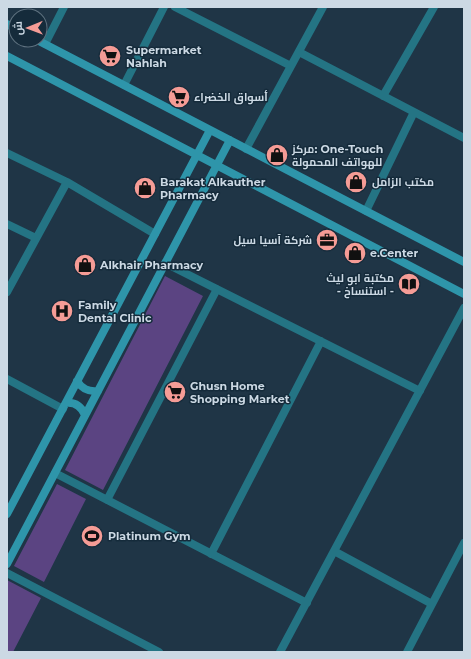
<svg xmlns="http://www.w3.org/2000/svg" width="471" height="659" viewBox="0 0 471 659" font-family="Montserrat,Cairo,sans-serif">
<rect width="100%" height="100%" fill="#1f3546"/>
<!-- green -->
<path fill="#5b4482" d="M165 276 203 296 103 490 65 470Z
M57 484 86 499 44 582 14 566Z
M7 580 41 598 13 652H7Z"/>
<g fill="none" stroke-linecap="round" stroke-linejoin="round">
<!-- street -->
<path stroke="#247484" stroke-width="8" d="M175 7 291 66
M45 44 64 7
M299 52 464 138
M124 85 164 7
M383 96 434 7
M246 149 323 7
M7 153 67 182 155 234
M366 211 414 112
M7 224 36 238
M165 263 420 391
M7 292 67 182
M7 379 63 409
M55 473 307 603
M107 500 217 289
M334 551 432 604
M211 554 321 341
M7 573 159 652
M280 652 464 308
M407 652 464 543"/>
<!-- secondary -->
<path stroke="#2e95aa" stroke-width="8" d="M7 24 16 29
M37 40 464 262
M7 56 464 294
M77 381C82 389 88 392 98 391
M66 403C75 402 81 406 85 415
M7 514 210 130
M7 564 230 140"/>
</g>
<!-- icons -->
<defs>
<g id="supermarket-disc" transform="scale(1.15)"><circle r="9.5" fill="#f59c96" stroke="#152b3b"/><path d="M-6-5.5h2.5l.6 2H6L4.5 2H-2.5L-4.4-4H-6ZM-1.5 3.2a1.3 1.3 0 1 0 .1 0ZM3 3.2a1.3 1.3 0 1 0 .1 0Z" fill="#111"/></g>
<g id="shop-disc" transform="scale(1.15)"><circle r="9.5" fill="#f59c96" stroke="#152b3b"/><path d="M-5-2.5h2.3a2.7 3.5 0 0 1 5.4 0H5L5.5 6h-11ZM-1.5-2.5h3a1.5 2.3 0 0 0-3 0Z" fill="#111"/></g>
<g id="office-disc" transform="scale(1.15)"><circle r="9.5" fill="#f59c96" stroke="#152b3b"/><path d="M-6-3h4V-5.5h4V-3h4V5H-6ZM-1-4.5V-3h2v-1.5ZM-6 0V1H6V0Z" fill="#111"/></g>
<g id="library-disc" transform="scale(1.15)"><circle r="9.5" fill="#f59c96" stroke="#152b3b"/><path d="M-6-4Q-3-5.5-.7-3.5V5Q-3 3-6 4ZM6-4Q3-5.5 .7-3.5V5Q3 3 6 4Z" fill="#111"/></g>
<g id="hospital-disc" transform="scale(1.15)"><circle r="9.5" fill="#f59c96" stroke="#152b3b"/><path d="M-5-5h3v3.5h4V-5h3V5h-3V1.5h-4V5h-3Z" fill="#111"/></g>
<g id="stadium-disc" transform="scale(1.15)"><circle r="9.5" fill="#f59c96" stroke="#152b3b"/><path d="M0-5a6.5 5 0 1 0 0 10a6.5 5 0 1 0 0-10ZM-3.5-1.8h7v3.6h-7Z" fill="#111"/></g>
</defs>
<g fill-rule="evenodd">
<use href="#supermarket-disc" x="110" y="56"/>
<use href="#supermarket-disc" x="179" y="97"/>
<use href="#shop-disc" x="277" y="155"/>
<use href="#shop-disc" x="356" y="182"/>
<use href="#shop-disc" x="145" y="188"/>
<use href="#office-disc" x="327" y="240"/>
<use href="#shop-disc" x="355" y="253"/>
<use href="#shop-disc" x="85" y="265"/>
<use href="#library-disc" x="409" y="284"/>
<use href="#hospital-disc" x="62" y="311"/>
<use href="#supermarket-disc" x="175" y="392"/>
<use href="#stadium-disc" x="92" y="536"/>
</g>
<g text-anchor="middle" stroke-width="3" stroke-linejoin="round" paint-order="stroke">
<!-- poi labels -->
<g font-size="11" font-weight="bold" fill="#ccd9e4" stroke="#152b3b" text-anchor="start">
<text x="126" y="54">Supermarket<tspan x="126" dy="13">Nahlah</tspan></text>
<text x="194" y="101">أسواق الخضراء</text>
<text x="292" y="153">مركز: One-Touch<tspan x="292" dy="13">للهواتف المحمولة</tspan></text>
<text x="160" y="186">Barakat Alkauther<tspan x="160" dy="13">Pharmacy</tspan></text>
<text x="372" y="186">مكتب الزامل</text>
<text x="312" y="244" text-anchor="end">شركة آسيا سيل</text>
<text x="370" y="257">e.Center</text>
<text x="100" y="269">Alkhair Pharmacy</text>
<text x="394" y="282" text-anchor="end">مكتبة ابو ليث<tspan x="394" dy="13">- استنساخ -</tspan></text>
<text x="78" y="309">Family<tspan x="78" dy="13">Dental Clinic</tspan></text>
<text x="190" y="390">Ghusn Home<tspan x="190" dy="13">Shopping Market</tspan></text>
<text x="108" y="540">Platinum Gym</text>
</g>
</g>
<!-- border -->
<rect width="471" height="659" fill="none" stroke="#ccd9e4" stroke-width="16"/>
<!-- north arrow -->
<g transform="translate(28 28) rotate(269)"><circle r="19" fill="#152b3b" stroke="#5e717f"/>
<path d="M0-3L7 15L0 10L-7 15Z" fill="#f59c96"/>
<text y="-6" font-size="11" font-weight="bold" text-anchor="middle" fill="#ccd9e4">ش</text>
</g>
</svg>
